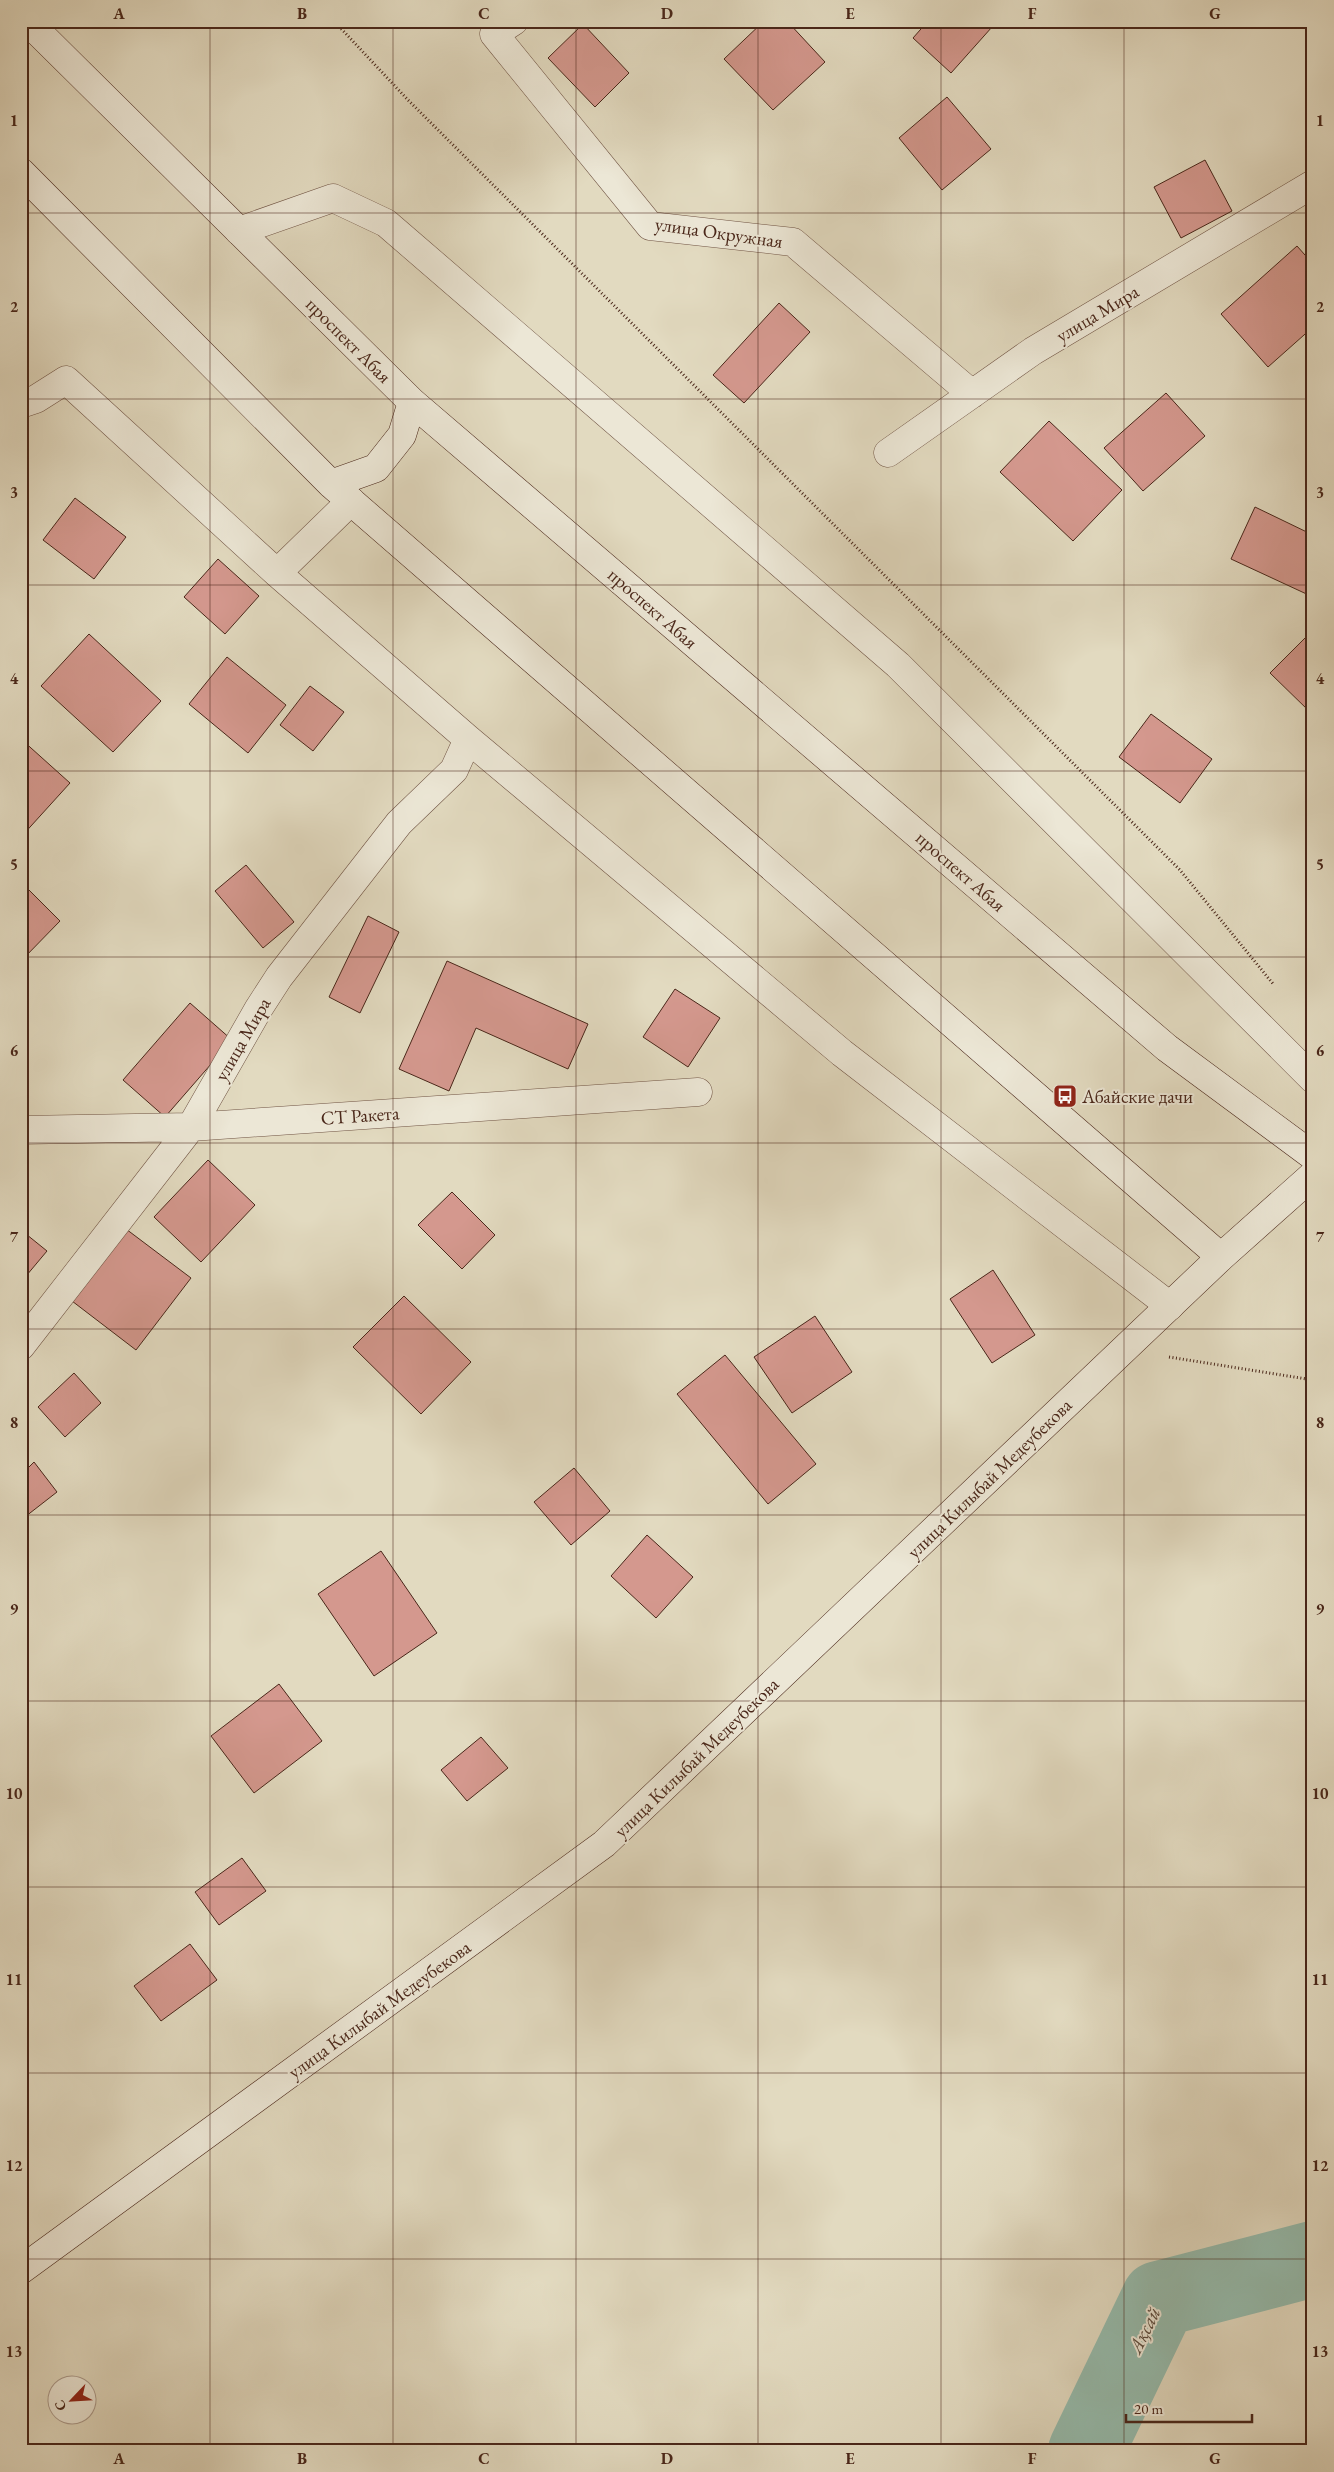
<svg xmlns="http://www.w3.org/2000/svg" width="1334" height="2472" viewBox="0 0 1334 2472" font-family="'EB Garamond',serif">
<rect width="100%" height="100%" fill="#e2dac0"/>
<filter id="stains"><feTurbulence type="fractalNoise" baseFrequency=".004" numOctaves="4"/><feColorMatrix values="0 0 0 0 .2 0 0 0 0 .09 0 0 0 0 .02 0 0 0 .5 -.17"/></filter>
<radialGradient id="worn" r=".72"><stop offset=".6" stop-color="#630" stop-opacity="0"/><stop offset="1" stop-color="#630" stop-opacity=".3"/></radialGradient>
<g fill="none" stroke-linecap="round" stroke-linejoin="round">
<!-- river -->
<path stroke="#96bbac" stroke-width="76" d="M1086 2451 1159 2299 1313 2259"/>
</g>
<!-- building -->
<path fill="#d4988e" stroke="#4a271a" d="M764 21H787L825 62 773 110 724 59Z
M928 21H986L992 27 951 73 913 38Z
M1300 21H1313V39Z
M583 24 629 73 595 107 548 58Z
M947 97 991 149 942 190 899 138Z
M1205 160 1232 211 1181 238 1154 187Z
M1297 246 1313 264V327L1268 367 1221 314Z
M779 303 810 332 744 403 713 375Z
M1166 393 1205 436 1143 491 1104 448Z
M1049 421 1122 490 1073 541 1000 472Z
M75 498 126 537 94 579 43 540Z
M1255 507 1313 535V597L1231 559Z
M218 559 259 596 225 634 184 597Z
M89 634 161 701 113 752 41 686Z
M1309 634 1313 637V707L1309 711 1270 673Z
M227 657 286 705 248 753 189 704Z
M310 686 344 712 313 751 280 725Z
M1151 714 1212 759 1180 803 1119 757Z
M21 739 70 783 21 837Z
M246 865 294 922 263 948 215 891Z
M27 888 60 921 21 961V894Z
M368 916 399 932 360 1013 329 997Z
M447 961 588 1024 568 1069 476 1028 449 1091 399 1069Z
M675 989 720 1018 688 1067 643 1037Z
M190 1003 232 1040 165 1117 123 1080Z
M208 1160 255 1205 201 1262 154 1217Z
M452 1192 495 1235 462 1269 418 1225Z
M126 1229 191 1278 136 1350 72 1301Z
M21 1230 47 1251 21 1282Z
M993 1270 1035 1335 992 1363 950 1299Z
M404 1296 471 1362 421 1414 353 1347Z
M815 1316 852 1372 792 1413 754 1357Z
M725 1355 816 1464 768 1504 677 1394Z
M74 1373 101 1403 65 1437 38 1407Z
M21 1458 29 1467 34 1462 57 1492 21 1520Z
M574 1468 610 1511 571 1545 534 1502Z
M647 1535 693 1577 656 1618 611 1576Z
M381 1551 437 1633 374 1676 318 1594Z
M279 1684 322 1741 254 1793 211 1736Z
M481 1737 508 1768 467 1801 441 1770Z
M242 1858 266 1891 219 1925 195 1892Z
M190 1944 217 1980 161 2021 134 1986Z"/>
<g fill="none" stroke-linecap="round" stroke-linejoin="round">
<!-- street casing -->
<g stroke="#705444" stroke-width="29">
<path id="street" d="M514 21 494 34 650 226 793 242 972 394
M239 231 333 198 386 223 898 665 1313 1079
M21 404 36 399 66 380 277 573 468 739 842 1053 1170 1306
M888 453 1033 351 1313 184
M277 573 351 501
M21 1130 191 1127 698 1092
M21 1346 191 1127 259 1008 279 977 399 823 454 770 468 739"/>
</g>
<!-- secondary casing -->
<g stroke="#4a271a" stroke-width="29">
<path id="secondary" d="M27 21 412 402 1167 1048 1313 1156
M21 172 331 484 1221 1257
M331 484 376 468 402 435 412 402
M21 2270 604 1844 1221 1257 1313 1175"/>
</g>
<!-- path -->
<path stroke="#4a271a" stroke-width="3" stroke-dasharray="1 2.5" stroke-linecap="butt" d="M334 21 408 100 1180 870 1274 985
M1169 1357 1313 1380"/>
<!-- street -->
<use href="#street" stroke="#ece7d6" stroke-width="28"/>
<!-- secondary -->
<use href="#secondary" stroke="#ece7d6" stroke-width="28"/>
</g>
<!-- grid -->
<path fill="none" stroke="#4a271a" stroke-width="1" stroke-opacity="0.55" d="M210 21V2451M393 21V2451M576 21V2451M758 21V2451M941 21V2451M1124 21V2451M21 213H1313M21 399H1313M21 585H1313M21 771H1313M21 957H1313M21 1143H1313M21 1329H1313M21 1515H1313M21 1701H1313M21 1887H1313M21 2073H1313M21 2259H1313"/>
<!-- icons -->
<defs>
<g id="bus-square" transform="scale(1.25)"><rect x="-9" y="-9" width="18" height="18" rx="4" fill="#8f2418" stroke="#ece7d6"/><path d="M-5-6H5V4H4V6H2V4H-2V6H-4V4H-5ZM-3.5-4V0h7V-4ZM-3.5 1.2v1.5H-2V1.2ZM2 1.2v1.5H3.5V1.2Z" fill="#fff"/></g>
</defs>
<g fill-rule="evenodd">
<use href="#bus-square" x="1065" y="1096"/>
</g>
<g text-anchor="middle" stroke-width="4" stroke-linejoin="round" paint-order="stroke">
<!-- street labels -->
<g font-size="19" fill="#4a271a" stroke="#ece7d6">
<text transform="translate(719 232) rotate(8)" y="7">улица Окружная</text>
<text transform="translate(1097 313) rotate(-31)" y="7">улица Мира</text>
<text transform="translate(349 340) rotate(45)" y="7">проспект Абая</text>
<text transform="translate(653 608) rotate(41)" y="7">проспект Абая</text>
<text transform="translate(961 871) rotate(41)" y="7">проспект Абая</text>
<text transform="translate(242 1039) rotate(-60)" y="7">улица Мира</text>
<text transform="translate(360 1115) rotate(-4)" y="7">СТ Ракета</text>
<text transform="translate(989 1478) rotate(-44)" y="7">улица Килыбай Медеубекова</text>
<text transform="translate(696 1757) rotate(-44)" y="7">улица Килыбай Медеубекова</text>
<text transform="translate(379 2009) rotate(-36)" y="7">улица Килыбай Медеубекова</text>
</g>
<!-- poi labels -->
<g font-size="19" fill="#4a271a" stroke="#ece7d6" text-anchor="start">
<text x="1082" y="1103">Абайские дачи</text>
</g>
<!-- water labels -->
<g font-size="20" font-style="italic" fill="#5d4c3e" stroke="#ece7d6">
<text transform="translate(1144 2330) rotate(-64)" y="7">Ақсай</text>
</g>
</g>
<!-- margin -->
<rect width="1334" height="2472" fill="none" stroke="#e2dac0" stroke-width="55"/>
<!-- north arrow -->
<g transform="translate(72 2400) rotate(245)"><circle r="24" fill="#ece7d6" stroke="#ab9a8b"/>
<path d="M0-4L9 19L0 12L-9 19Z" fill="#8f2418"/>
<text y="-8" font-size="14" font-weight="bold" text-anchor="middle" fill="#4a271a">С</text>
</g>
<!-- scale -->
<path d="M1126 2414v8h126v-8" fill="none" stroke="#4a271a" stroke-width="2.5"/>
<text x="1134" y="2414" font-size="15" fill="#4a271a" stroke="#ece7d6" stroke-width="4" paint-order="stroke">20 m</text>
<rect x="28" y="28" width="1278" height="2416" fill="none" stroke="#4a271a" stroke-width="2"/>
<g font-size="16" text-anchor="middle" font-weight="bold" fill="#4a271a">
<text x="119" y="19">A</text>
<text x="302" y="19">B</text>
<text x="484" y="19">C</text>
<text x="667" y="19">D</text>
<text x="850" y="19">E</text>
<text x="1032" y="19">F</text>
<text x="1215" y="19">G</text>
<text x="14" y="126">1</text>
<text x="1320" y="126">1</text>
<text x="14" y="312">2</text>
<text x="1320" y="312">2</text>
<text x="14" y="498">3</text>
<text x="1320" y="498">3</text>
<text x="14" y="684">4</text>
<text x="1320" y="684">4</text>
<text x="14" y="870">5</text>
<text x="1320" y="870">5</text>
<text x="14" y="1056">6</text>
<text x="1320" y="1056">6</text>
<text x="14" y="1242">7</text>
<text x="1320" y="1242">7</text>
<text x="14" y="1428">8</text>
<text x="1320" y="1428">8</text>
<text x="14" y="1614">9</text>
<text x="1320" y="1614">9</text>
<text x="14" y="1799">10</text>
<text x="1320" y="1799">10</text>
<text x="14" y="1985">11</text>
<text x="1320" y="1985">11</text>
<text x="14" y="2171">12</text>
<text x="1320" y="2171">12</text>
<text x="14" y="2357">13</text>
<text x="1320" y="2357">13</text>
<text x="119" y="2464">A</text>
<text x="302" y="2464">B</text>
<text x="484" y="2464">C</text>
<text x="667" y="2464">D</text>
<text x="850" y="2464">E</text>
<text x="1032" y="2464">F</text>
<text x="1215" y="2464">G</text>
</g>
<rect width="100%" height="100%" filter="url(#stains)"/>
<rect width="100%" height="100%" fill="url(#worn)"/>
</svg>
